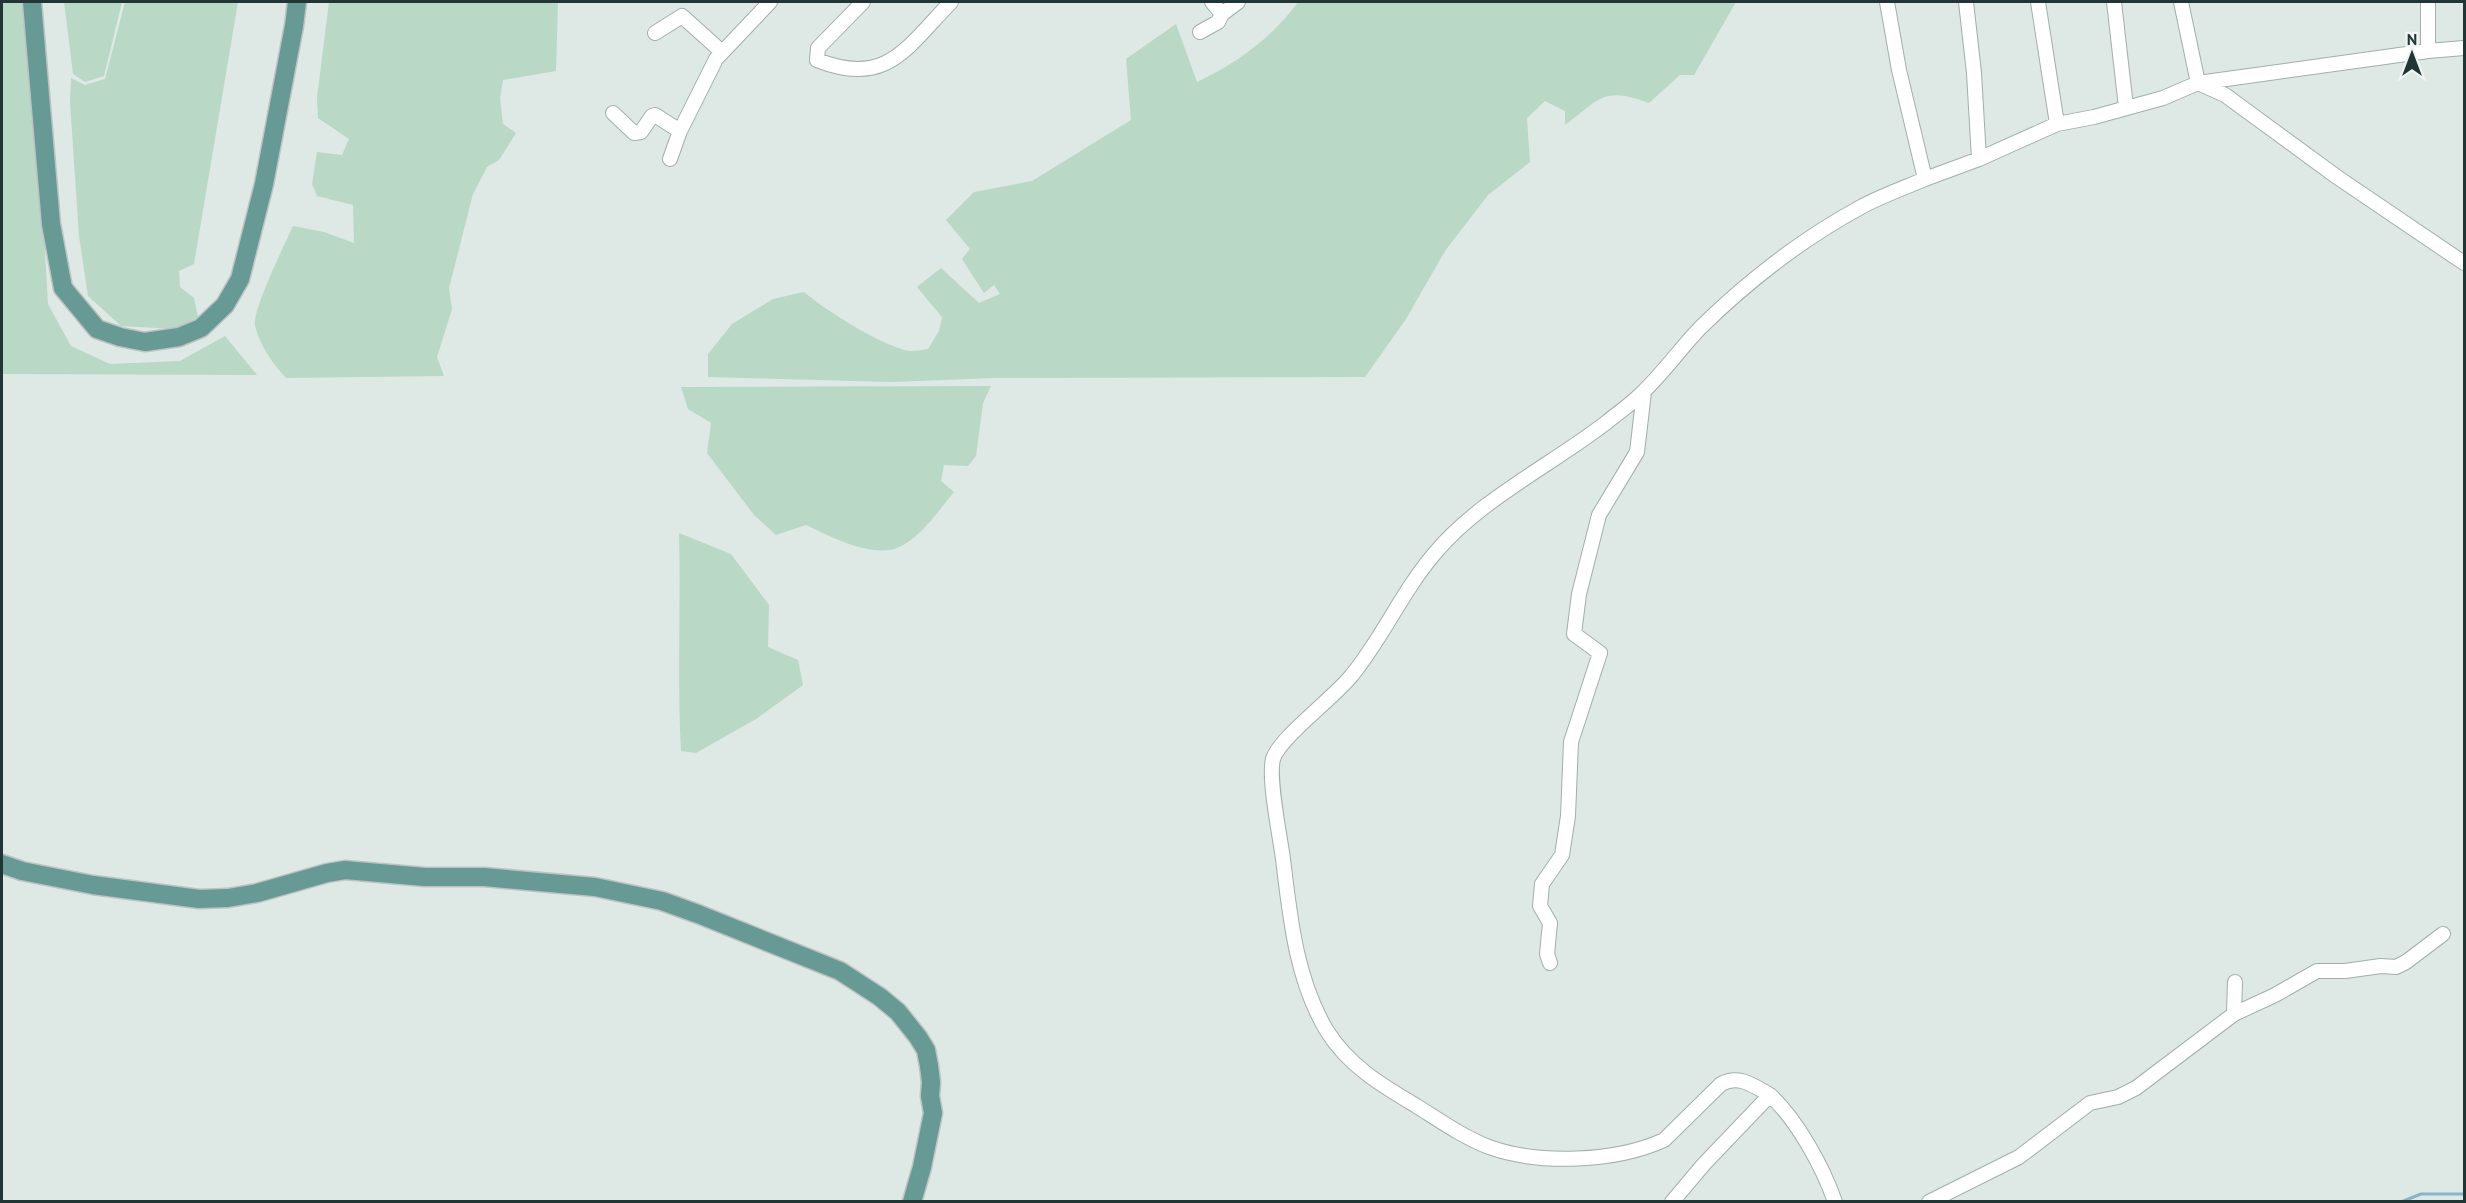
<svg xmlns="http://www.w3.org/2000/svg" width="2466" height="1203" viewBox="0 0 2466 1203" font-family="'PT Sans',sans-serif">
<rect width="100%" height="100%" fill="#dee8e5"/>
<!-- green -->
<path fill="#b9d8c6" d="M2 2H25L39 150 48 304 71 346 110 364 180 361 225 336 257 375 2 374Z
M64 2H122L104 76 85 82 73 74Z
M125 2H238L194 264 179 271 180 287 194 298 198 317 175 329 121 326 88 296 79 236 70 102 71 78 85 85 105 79Z
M329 2H558L556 71 503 80 500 98 503 124 516 133 499 160 487 167 473 194 449 288 452 309 437 357 444 376 286 378C273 364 260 346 255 326 252 310 285 244 293 226L324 232 354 243 353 205 317 196 312 184 317 152 342 155 349 139 318 118 317 98Z
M1298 2H1736L1694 75H1680L1649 103C1603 86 1601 98 1565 125V111L1545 101 1527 118 1530 162 1488 195 1445 251 1406 319 1365 377 994 378 892 382 708 377V354L732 324 773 299 804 292C825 310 883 347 910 351 915 351 922 350 928 349L939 331 942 317 917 287 941 268 979 303 1000 294 994 285 984 293 962 259 970 249 946 220 974 192 1032 181 1131 120 1126 59 1176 24 1197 82C1236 64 1273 37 1298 2Z
M991 386 983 403 976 456 968 466 944 465 941 481 954 492C938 511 919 541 894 549 868 556 829 536 806 525L776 535 754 515 707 453 711 423 688 409 681 387Z
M679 533 731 554 769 605 768 647 798 660 803 685 756 719 696 753 681 751C677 678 681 606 679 533Z"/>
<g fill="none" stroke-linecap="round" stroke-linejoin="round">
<!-- stream -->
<path stroke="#8ab4c9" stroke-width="3" d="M2401 1202 2421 1194H2464"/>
<!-- minor casing -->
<g stroke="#a2afac" stroke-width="16">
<path id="minor" d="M863 2 818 48 817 60C887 88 907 47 951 2
M1212 2 1222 14 1238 2
M1966 2 1974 73 1979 159
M2038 2 2057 124
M2114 2 2126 107
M2181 2 2198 83 2225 95 2337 177 2464 263
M1200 32 1218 22 1222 14
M655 33 682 16 722 52
M2428 51V2
M613 113 634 133 641 132 652 116 655 115 680 131
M670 159 680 131 716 59 770 2
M1925 179 1979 159 2057 124 2094 117 2163 98 2198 83 2428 51 2464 48
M1550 963 1547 954 1550 923 1540 906 1542 884 1562 855 1568 816 1571 742 1600 653 1574 634 1579 594 1599 515 1637 452 1644 392
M2234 1014 2235 982
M1770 1095C1797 1120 1823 1167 1835 1202
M1672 1202 1704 1164 1770 1095C1754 1086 1739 1074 1721 1084L1664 1140C1616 1162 1539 1165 1489 1147 1463 1137 1439 1120 1415 1105 1381 1085 1348 1065 1327 1031 1296 980 1290 917 1283 859 1280 836 1268 779 1273 759 1279 738 1335 697 1352 675 1383 637 1403 590 1435 553 1479 500 1553 464 1607 422 1619 412 1633 403 1643 392 1664 372 1680 349 1700 328 1748 281 1802 239 1861 207 1881 196 1904 188 1925 179L1899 70 1887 2
M1929 1202 2019 1157 2090 1103 2118 1097 2136 1088 2234 1014 2275 995 2317 971H2345L2381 966 2396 967 2406 962 2443 934"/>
</g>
<!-- major casing -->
<g stroke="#bcc3c2" stroke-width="21">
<path id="major" d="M32 2 51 224 63 288 97 329 120 337 145 342 179 337 201 328 225 305 240 279 264 184 294 26 297 2
M2 864 22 871 93 885 199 899 228 898 257 893 327 873 345 870 425 877H484L595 887 662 901 698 914 840 971 880 997 898 1012 918 1037 926 1050 929 1066 931 1082 930 1096 933 1113 922 1167 912 1202"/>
</g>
<!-- minor -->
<use href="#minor" stroke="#fff" stroke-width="14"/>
<!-- major -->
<use href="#major" stroke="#679a95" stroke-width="18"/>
</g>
<!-- border -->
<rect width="2466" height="1203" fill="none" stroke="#213634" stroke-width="6"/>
<!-- north arrow -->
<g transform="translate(2412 54)" stroke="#eef5f3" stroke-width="4.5" paint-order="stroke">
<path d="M0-4.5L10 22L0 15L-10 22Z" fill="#213634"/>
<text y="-9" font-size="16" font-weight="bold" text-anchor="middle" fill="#213634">N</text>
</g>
</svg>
